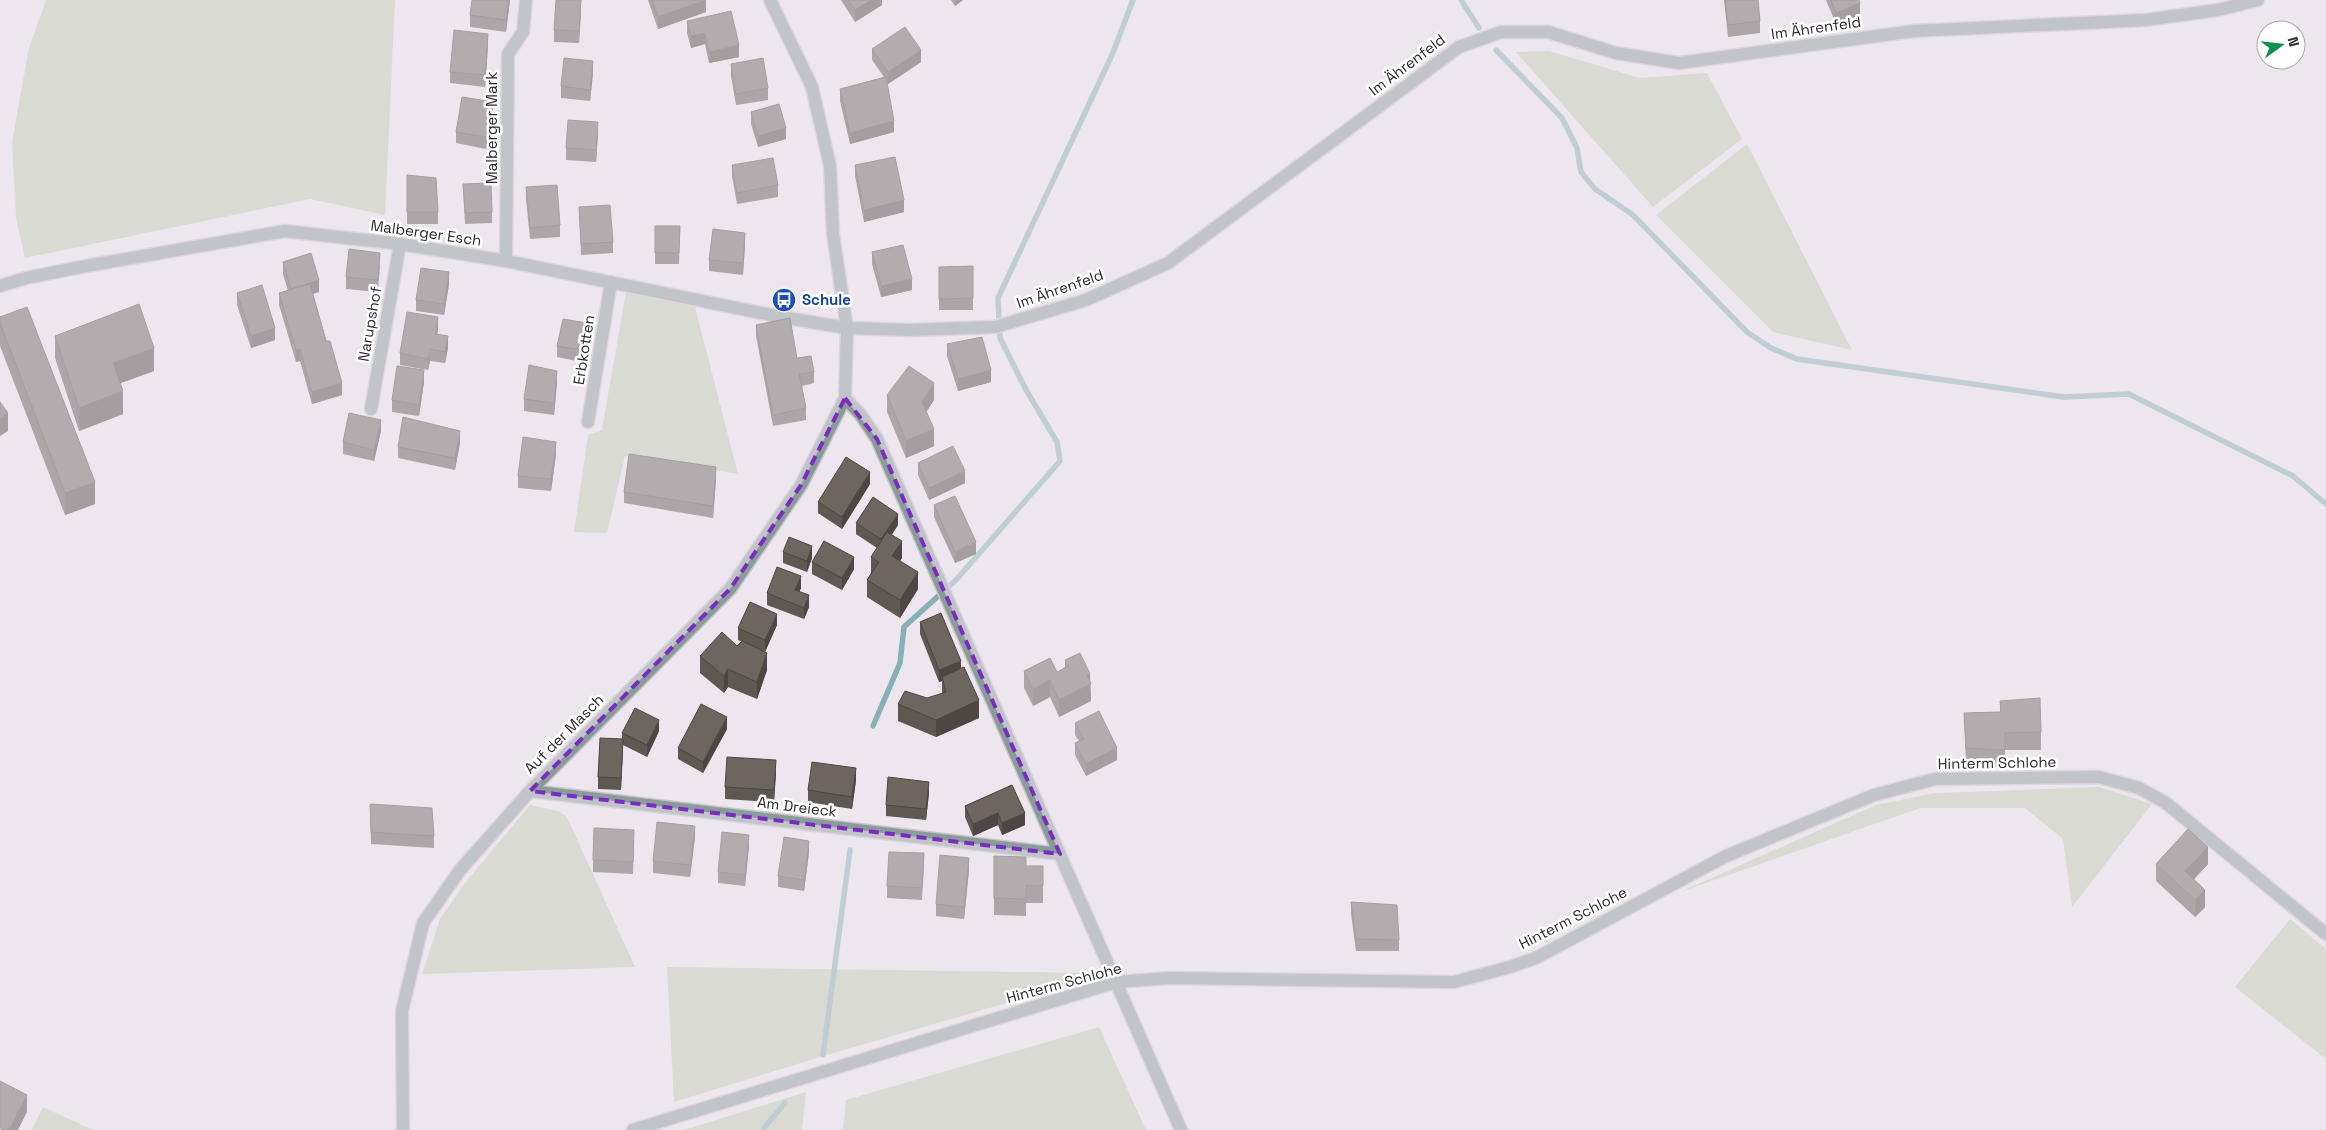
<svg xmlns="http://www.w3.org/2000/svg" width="2326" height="1130" viewBox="0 0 2326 1130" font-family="'Space Grotesk',sans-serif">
<rect width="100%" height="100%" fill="#eee6ee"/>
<!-- green -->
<path fill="#bfccb0" d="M46 0H395L385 215 310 199 25 258 16 218 12 142 29 48Z
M1549 51 1640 78 1707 73 1742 139 1653 207 1516 52Z
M1747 144 1852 350 1773 332 1656 215Z
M626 291 695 307 738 474 625 456 607 533 574 532 588 435 602 430Z
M2099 787 2152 804 2072 907 2063 839 2025 808H1920L1680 892 1876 805 1935 793Z
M530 805 558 811 567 817 635 967 422 974 440 919 465 883Z
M2290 919 2326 949V1059L2235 987Z
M667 967 1097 973 1066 986 830 1054 674 1102Z
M1099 1027 1146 1130H843L846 1100Z
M806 1092 802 1130H684Z
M43 1107 93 1130H32Z"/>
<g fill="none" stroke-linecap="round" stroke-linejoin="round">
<!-- stream -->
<path stroke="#86afb8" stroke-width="5.5" d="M1461 0 1479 28
M1496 50 1562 118 1577 148 1581 172 1595 189 1633 215 1747 332 1771 348 1797 359 2064 397 2129 394 2293 476 2326 504
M873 726 900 663 904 627 956 580 1060 461 1057 442 1025 388 1000 338 998 298 1112 55 1133 0
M823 1055 850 850
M764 1128 785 1103"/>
<!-- street casing -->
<g stroke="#cbc4cb" stroke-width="15">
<path id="street" d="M506 261 508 54 523 32 526 0
M0 286 26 278 86 266 285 231 400 244 506 261 781 317 847 328 910 330 995 327 1086 300 1168 263 1459 47 1501 32H1548L1616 53 1679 63 1914 31 2145 20 2218 10 2258 0
M845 398 861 415 877 439 1181 1130
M371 409 400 244
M588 422 611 282
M530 791 1060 854
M403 1130 402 1011 423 923 460 870 530 791 730 589 801 485 845 398 847 328 833 234 830 166 812 87 770 0
M633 1130 1116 982 1170 978 1454 982 1510 967 1536 958 1726 856 1874 795 1935 779 2099 777 2139 788 2166 803 2326 934"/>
</g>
<!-- street -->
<use href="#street" stroke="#899b9a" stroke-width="12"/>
</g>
<!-- wall -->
<path fill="#5d5852" d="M510 0 506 32 470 27V15Z
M648 0H706V12L658 29Z
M841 0H882V5L855 22Z
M951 0H963L955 6Z
M1724 0H1758L1760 21V33L1728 37Z
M1826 0H1859L1860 15 1836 24Z
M581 11 579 43 554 42V30Z
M687 21 739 57 709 63 705 44 691 48 687 33Z
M488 45 485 87 450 83V72Z
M872 49 921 62 888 84 886 81 894 132 850 144 840 101V89L884 77 872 60Z
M731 64 768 88V100L736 105 731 76Z
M593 73 590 101 561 98V86Z
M751 112 786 139 758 147 751 124Z
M493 114 486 149 456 143V132Z
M598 134 596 162 566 160V148Z
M732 165 778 185V197L737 204 732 176Z
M855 165 904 212 864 222 855 176Z
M407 175 438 212V224H407Z
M463 184 492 212V223L465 224Z
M526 187 560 225V237L530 239 526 199Z
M579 207 613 242V253L581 255Z
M655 226H680L679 264H655Z
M745 244 743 275 709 271V260Z
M872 252 912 290 881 297 872 264Z
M283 262 319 292 313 294 342 395 312 404 300 361 296 362 279 305V293L288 291 283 274Z
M380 265 378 292 346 289V277Z
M973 266V310H939V267Z
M449 284 444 315 416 311V300Z
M237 293 275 340 251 348 237 305Z
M0 317 95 504 65 515 0 346Z
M756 325 814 372V383L802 386 806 408V420L773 426 756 336Z
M438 329 437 335 448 348 445 363 430 361 428 370 400 365V353Z
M587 335 582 362 557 357V346Z
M55 336 154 371 120 383 123 414 79 431 55 358Z
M947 344 991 382 958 391 947 356Z
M424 382 419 416 392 412V400Z
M557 382 554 415 524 411V399Z
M887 395 934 400 926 412 934 446 906 458 887 412Z
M381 431 374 461 343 454V442Z
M460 443 455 470 398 458V447Z
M556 454 551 491 518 488V476Z
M918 463 965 483 929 500 918 475Z
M716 479 713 518 624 503V492Z
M870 484 842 529 818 513V502Z
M934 505 976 554 955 563 934 517Z
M856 523 898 525 892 534 902 558 900 561 918 589 900 618 867 597V580L871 573V557L877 548 856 534Z
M783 552 812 558 807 572 783 563Z
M812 562 854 569 842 590 812 574Z
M801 588 799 592 809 607 804 619 767 605V593Z
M920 622 961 668 979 718 936 737 898 721V704L927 698 942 694V681L939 682 920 634Z
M777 625 765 652 767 670 757 699 728 687 724 693 700 673V656L737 646 742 642 738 640V628Z
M1065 660 1090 682 1091 701 1059 717 1050 697 1033 706 1024 688V671L1057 672 1065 668Z
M2000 701 2041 732V750H2005V767L1966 766 1964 713 2000 712Z
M1075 723 1117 760 1086 776 1075 755V743L1079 741 1075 735Z
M727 729 703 773 678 759V748Z
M659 731 647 757 623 745 621 790 598 789V777L622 739V733Z
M776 772 774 802 725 799V787Z
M856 780 852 809 808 802V790Z
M1012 785 1025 825 1002 835 998 825 973 836 965 817V806Z
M929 793 926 820 886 816V805Z
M370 804 434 836V848L371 844Z
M695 837 690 877 653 873V861Z
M634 841 633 874 593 872V860Z
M749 846 745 886 718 883V872Z
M809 852 804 891 778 887V876Z
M2156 864H2208L2194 879 2205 907 2195 917 2156 881Z
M924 865 922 900 887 898V886Z
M1026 866H1043V903H1026V916L994 915V898Z
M969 870 964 919 936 916V904Z
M1351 902 1399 940V951H1356L1351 914Z"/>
<!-- shaded-wall -->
<path fill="#4c4742" d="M509 0H510L506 32V20Z
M581 0V11L579 43V31Z
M706 0V12L658 29V17Z
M871 0H882V5L855 22V10Z
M955 0H963L955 6Z
M1860 3V15L1836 24V13Z
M705 33V44L691 48V36Z
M488 34V45L485 87V75Z
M739 45V57L709 63V52Z
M921 50V62L888 84V72Z
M593 61V73L590 101V90Z
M493 102V114L486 149V137Z
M894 121V132L850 144V133Z
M598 122V134L596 162V150Z
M786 128V139L758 147V136Z
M904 200V212L864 222V210Z
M745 233V244L743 275V263Z
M449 272V284L444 315V304Z
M912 279V290L881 297V286Z
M319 280V292L291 300V289Z
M438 317V329L435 346V334Z
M587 323V335L582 362V350Z
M275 328V340L251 348V336Z
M448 336V348L445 363V352Z
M154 348V371L113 386V363Z
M300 349V361L296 362V350Z
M430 349V361L428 370V359Z
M424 370V382L419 416V405Z
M991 370V382L958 391V379Z
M557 371V382L554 415V403Z
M342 383V395L312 404V392Z
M934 383V400L922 419V402Z
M123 391V414L79 431V408Z
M8 413V431L0 436V419Z
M381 420V431L374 461V450Z
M934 429V446L906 458V441Z
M460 431V443L455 470V458Z
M556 442V454L551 491V479Z
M716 467V479L713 518V506Z
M965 471V483L929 500V488Z
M870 472V484L842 529V517Z
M95 482V504L65 515V493Z
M898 514V525L881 551V539Z
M902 541V558L892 573V556Z
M976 542V554L955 563V552Z
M812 546V558L807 572V561Z
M854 557V569L842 590V578Z
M918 572V589L900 618V600Z
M801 576V588L795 602V590Z
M809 595V607L804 619V608Z
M777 614V625L765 652V640Z
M767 653V670L757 699V682Z
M961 661V673L942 677V681L939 682V670Z
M728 669V687L724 693V676Z
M1090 674 1091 701 1059 717V700L1087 675Z
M1050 680V697L1033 706V689Z
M979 700V718L936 737V720Z
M727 717V729L703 773V762Z
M659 720V731L647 757V745Z
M623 739V751L621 790V778Z
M1117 748V760L1086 776V764Z
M776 760V772L774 802V790Z
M856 768V780L852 809V797Z
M929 782V793L926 820V809Z
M998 813V825L973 836V824Z
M1025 813V825L1002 835V823Z
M695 826V837L690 877V865Z
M749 835V846L745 886V875Z
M809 841V852L804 891V880Z
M2208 847V864L2185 889V871Z
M969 858V870L964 919V907Z
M2205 890V907L2195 917V900Z
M27 1095V1112L18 1130H9Z"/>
<!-- building -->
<path fill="#6c665f" stroke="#4c4742" d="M472 0H509L506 20 470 15Z
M556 0H581L579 31 554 30Z
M652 0H706L658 17Z
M848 0H871L855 10Z
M1725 0H1758L1760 21 1728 25Z
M1831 0H1859L1860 3 1836 13Z
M731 11 739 45 709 52 705 33 691 36 687 21Z
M905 27 921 50 888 72 872 49Z
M454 30 488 34 485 75 450 72Z
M564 58 593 61 590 90 561 86Z
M763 58 768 88 736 94 731 64Z
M886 77 894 121 850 133 840 89Z
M462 97 493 102 486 137 456 132Z
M779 104 786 128 758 136 751 112Z
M568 120 598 122 596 150 566 148Z
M895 157 904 200 864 210 855 165Z
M773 158 778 185 737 193 732 165Z
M407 175 436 178 438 212H407Z
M491 183 492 212 465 213 463 184Z
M557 185 560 225 530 228 526 187Z
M610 205 613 242 581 244 579 207Z
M655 226H680L679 253H655Z
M713 229 745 233 743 263 709 260Z
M903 245 912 279 881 286 872 252Z
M349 249 380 253 378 280 346 277Z
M311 253 319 280 291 289 283 262Z
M973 266V298L939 299V267Z
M421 268 449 272 444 304 416 300Z
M310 284 326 341H330L342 383 312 392 300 349 296 350 279 293Z
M262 285 275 328 251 336 237 293Z
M139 304 154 348 113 363 123 391 79 408 55 336Z
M27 307 95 482 65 493 0 323V317Z
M407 312 438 317 435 334 448 336 445 352 430 349 428 359 400 353Z
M790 318 797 358 811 356 814 372 799 374 806 408 773 415 756 325Z
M563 319 587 323 582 350 557 346Z
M982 337 991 370 958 379 947 344Z
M529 365 557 371 554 403 524 399Z
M397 366 424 370 419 405 392 400Z
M909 366 934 383 922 402 934 429 906 441 887 395Z
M0 402 8 413 0 419Z
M349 413 381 420 374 450 343 442Z
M403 417 460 431 455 458 398 447Z
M523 437 556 442 551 479 518 476Z
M953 446 965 471 929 488 918 463Z
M629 454 716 467 713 506 624 492Z
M846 457 870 472 842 517 818 502Z
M955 496 976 542 955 552 934 505Z
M873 497 898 514 881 539 856 523Z
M887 532 902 541 892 556 918 572 900 600 867 580 879 562 871 557Z
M789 537 812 546 807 561 783 552Z
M824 541 854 557 842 578 812 562Z
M777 567 801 576 795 590 809 595 804 608 767 593Z
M750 602 777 614 765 640 738 628Z
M941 613 961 661 939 670 920 622Z
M722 632 737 646 742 641 767 653 757 682 728 669 724 676 700 656Z
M1080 653 1090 674 1087 675 1091 684 1059 700 1050 680 1033 689 1024 671 1050 658 1057 672 1068 666 1065 660Z
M964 667 979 700 936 720 898 704 905 691 927 698 946 692 942 677Z
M2040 698 2041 732 2005 733V750L1966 748 1964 713 2001 712 2000 701Z
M701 704 727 717 703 762 678 748Z
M635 708 659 720 647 745 622 733Z
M1099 711 1117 748 1086 764 1075 743 1084 739 1075 723Z
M600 738 623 739 621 778 598 777Z
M727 757 776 760 774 790 725 787Z
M812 762 856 768 852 797 808 790Z
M888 777 929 782 926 809 886 805Z
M1012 785 1025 813 1002 823 998 813 973 824 965 806Z
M370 804 432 808 434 836 371 832Z
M657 822 695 826 690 865 653 861Z
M594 828 634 830 633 862 593 860Z
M2188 829 2208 847 2185 871 2205 890 2195 900 2156 864Z
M722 832 749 835 745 875 718 872Z
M784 837 809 841 804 880 778 876Z
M889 852 924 853 922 888 887 886Z
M940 855 969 858 964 907 936 904Z
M994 856 1026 857V866H1043V886L1026 885V899L994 898Z
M1351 902 1397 905 1399 940 1356 939Z
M0 1081 27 1095 9 1130H3L0 1128Z"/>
<!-- marked area -->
<path d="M0 0H2326V1130H0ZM845 398 877 439 1060 854 530 791 730 589 801 485Z" fill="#eee6ee" fill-opacity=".55" fill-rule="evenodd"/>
<path fill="none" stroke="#7b2cbf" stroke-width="4" stroke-dasharray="10 6" stroke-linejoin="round" d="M845 398 877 439 1060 854 530 791 730 589 801 485Z"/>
<!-- icons -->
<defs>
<g id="bus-disc" transform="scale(1.25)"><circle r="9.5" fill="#1a4fb4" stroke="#fff"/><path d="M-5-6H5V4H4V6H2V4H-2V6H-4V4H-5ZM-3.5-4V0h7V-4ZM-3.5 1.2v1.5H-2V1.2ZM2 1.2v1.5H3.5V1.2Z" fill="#fff"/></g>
</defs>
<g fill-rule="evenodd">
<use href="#bus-disc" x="784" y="300"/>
</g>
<g text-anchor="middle" stroke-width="5" stroke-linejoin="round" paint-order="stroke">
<!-- street labels -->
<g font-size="15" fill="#2b292b" stroke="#fff">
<text transform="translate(1816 28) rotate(-8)" y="5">Im Ährenfeld</text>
<text transform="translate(1407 65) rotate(-37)" y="5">Im Ährenfeld</text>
<text transform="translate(492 128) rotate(-90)" y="5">Malberger Mark</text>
<text transform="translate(426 233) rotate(8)" y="5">Malberger Esch</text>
<text transform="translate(1060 289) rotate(-19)" y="5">Im Ährenfeld</text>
<text transform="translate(370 324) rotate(-80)" y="5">Narupshof</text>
<text transform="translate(584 350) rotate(-81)" y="5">Erbkotten</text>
<text transform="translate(564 734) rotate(-45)" y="5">Auf der Masch</text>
<text transform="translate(1997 763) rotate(-1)" y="5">Hinterm Schlohe</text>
<text transform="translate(797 807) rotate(7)" y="5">Am Dreieck</text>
<text transform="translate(1573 918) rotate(-27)" y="5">Hinterm Schlohe</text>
<text transform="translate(1064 983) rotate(-15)" y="5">Hinterm Schlohe</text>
</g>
<!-- transit labels -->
<g font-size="15" font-weight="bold" fill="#164399" stroke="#fff" text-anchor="start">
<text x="802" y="305">Schule</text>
</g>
</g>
<!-- north arrow -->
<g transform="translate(2281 45) rotate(75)"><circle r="24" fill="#ffffff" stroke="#aaa9aa"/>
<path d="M0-4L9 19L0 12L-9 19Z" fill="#0d904e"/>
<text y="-8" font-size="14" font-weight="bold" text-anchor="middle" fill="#2b292b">N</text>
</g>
</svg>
